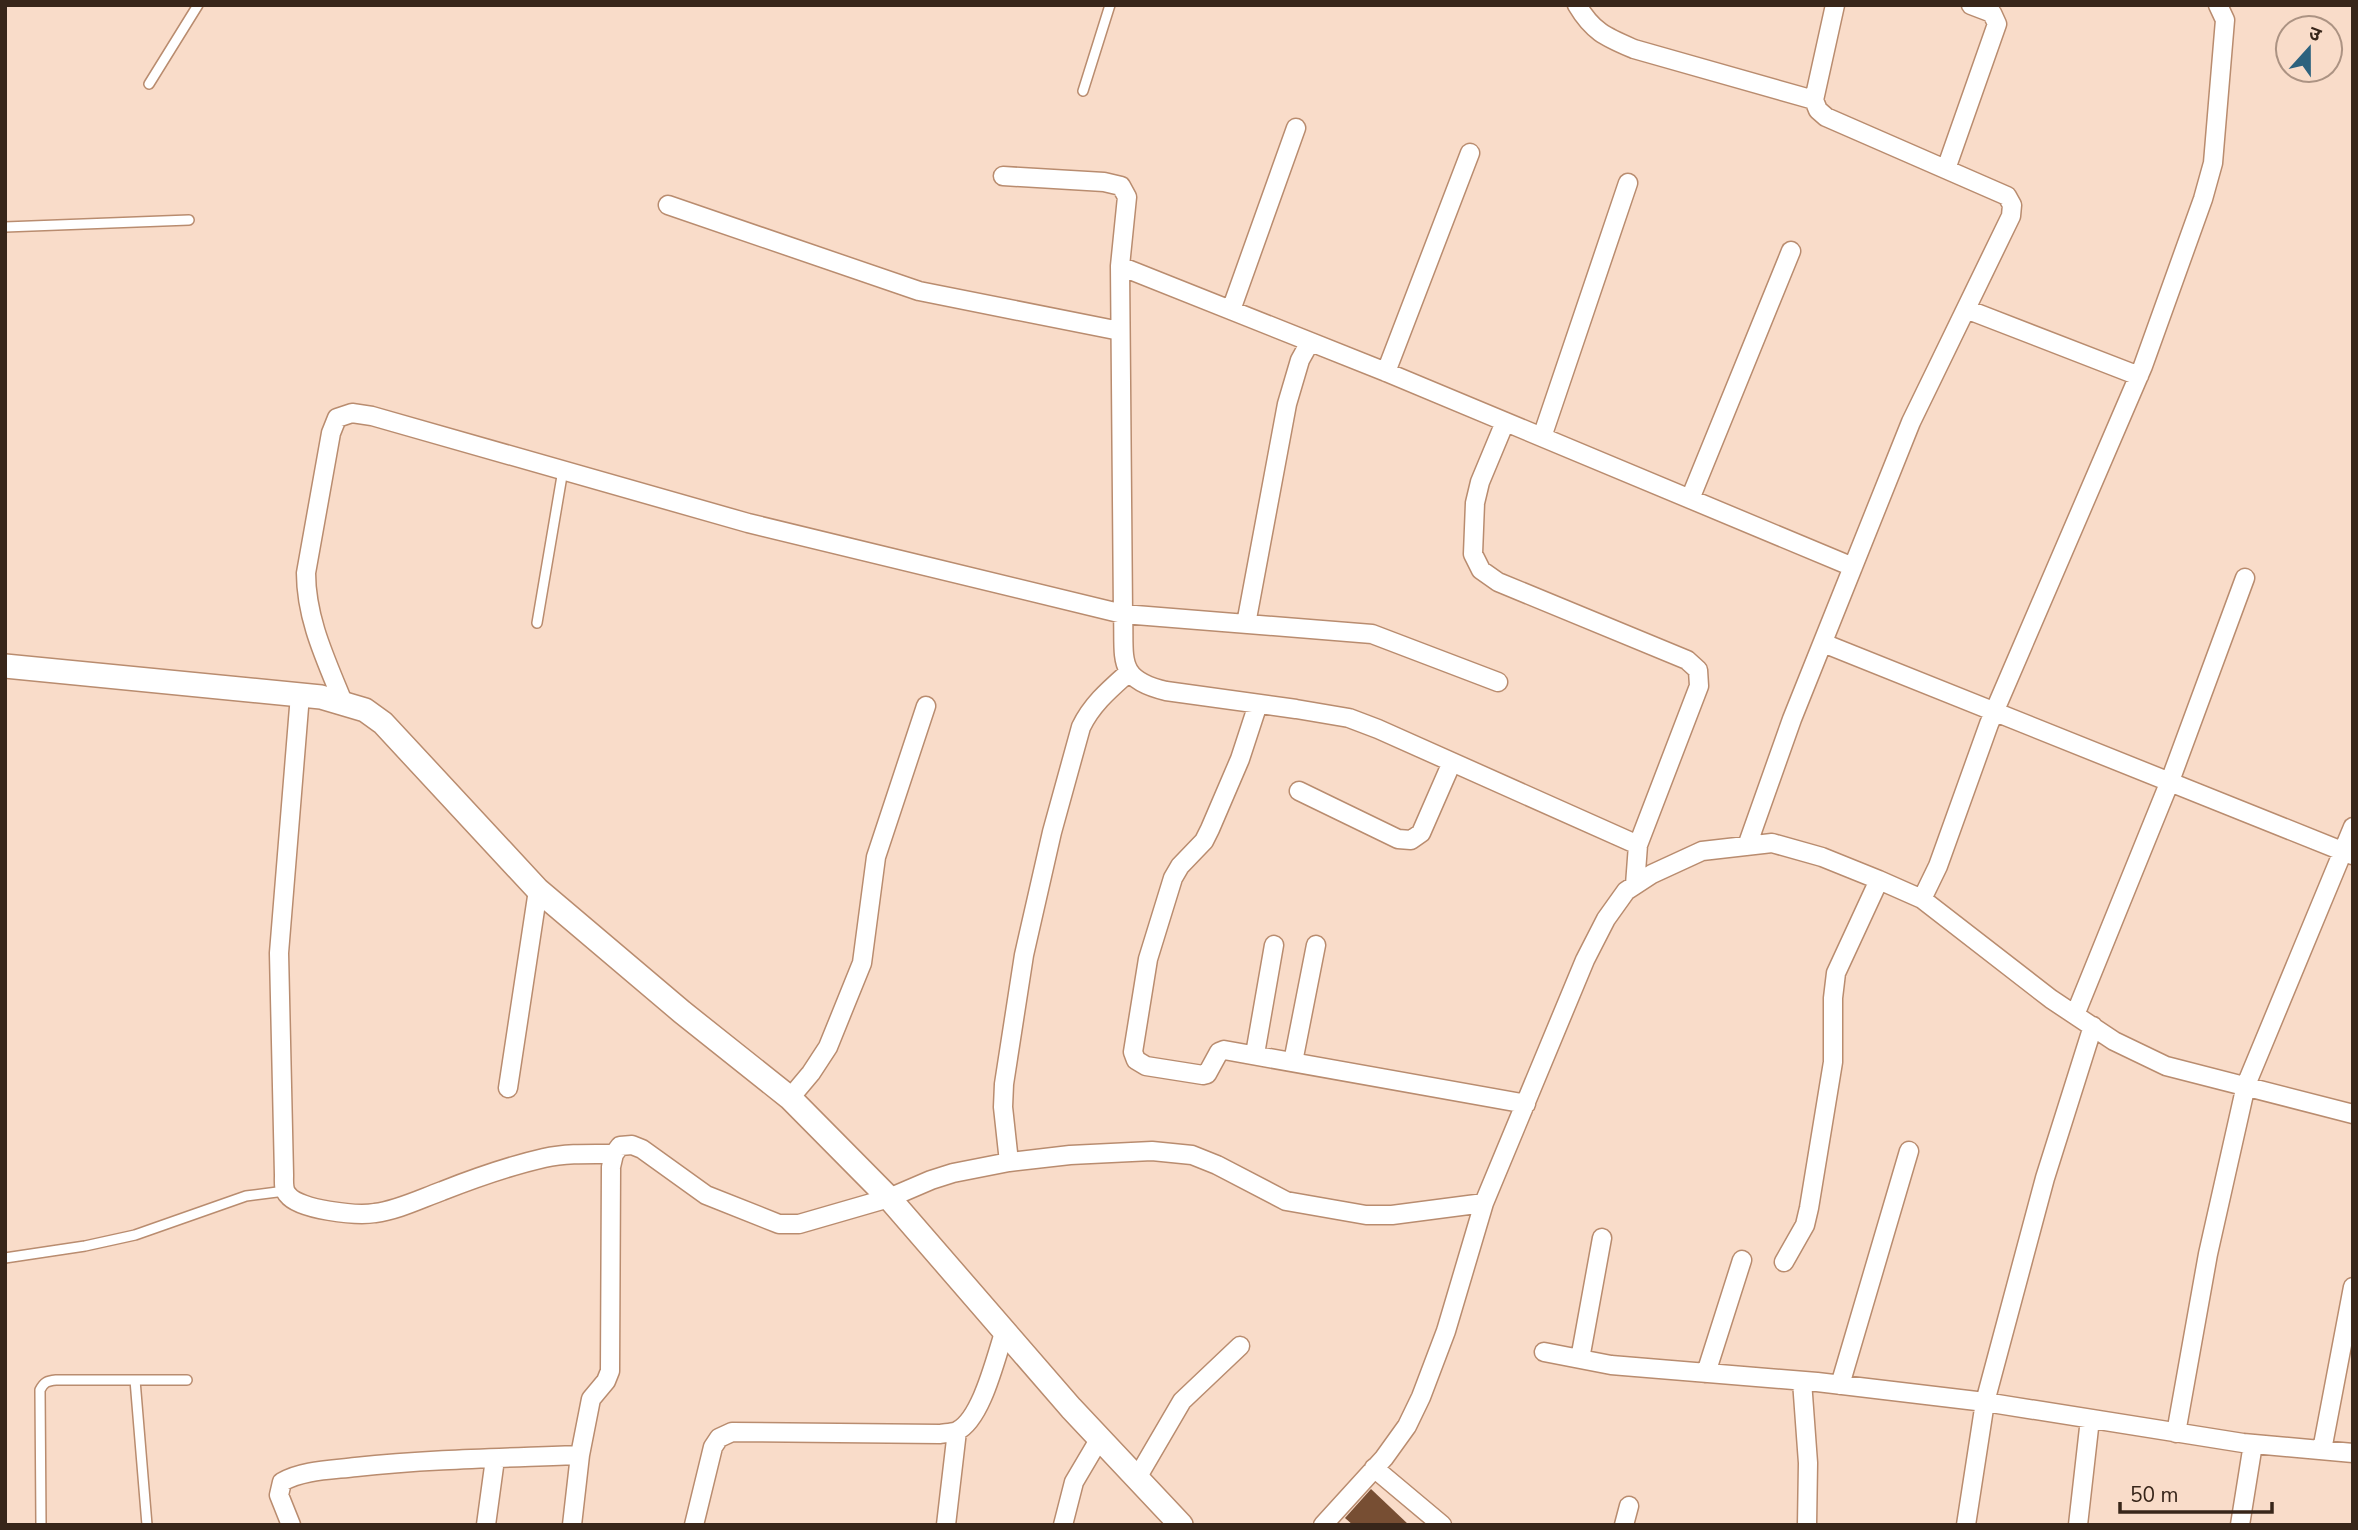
<svg xmlns="http://www.w3.org/2000/svg" width="2358" height="1530" viewBox="0 0 2358 1530" font-family="'Nunito Sans','Noto Sans Devanagari',sans-serif">
<rect width="100%" height="100%" fill="#f9dcc9"/>
<!-- building -->
<path fill="#774e33" d="M1371 1489 1409 1525H1353L1345 1518Z"/>
<g fill="none" stroke-linecap="round" stroke-linejoin="round">
<!-- service casing -->
<g stroke="#b98c6f" stroke-width="12">
<path id="service" d="M149 84 198 5
M1083 91 1110 5
M5 227 189 220
M537 623 563 470
M5 1258 85 1246 135 1235 246 1196 285 1191
M135 1380 147 1525
M41 1525 40 1390C44 1382 47 1381 56 1380H187"/>
</g>
<!-- minor casing -->
<g stroke="#b98c6f" stroke-width="21">
<path id="minor" d="M1577 5C1593 32 1606 37 1634 49L1814 100
M1946 169 1997 24 1992 13 1971 5
M1003 176 1104 182 1121 186 1127 197 1120 266 1123 614C1125 659 1115 679 1166 691L1296 709 1349 718 1378 729 1638 845
M668 205 919 291 1120 331
M1120 266 1386 372 1853 567
M1966 309 2139 376
M1231 310 1296 128
M1386 372 1470 153
M1505 422 1480 482 1475 503 1473 554 1481 570 1498 582 1687 660 1698 670 1699 686 1638 845 1635 885
M1542 437 1628 183
M1690 499 1791 251
M1246 624 1287 404 1300 360 1310 342
M1823 643 2352 855
M300 695 279 953 284 1175C284 1182 283 1190 288 1195 299 1210 357 1216 375 1213 398 1210 420 1199 442 1191 475 1178 509 1166 544 1158 567 1153 590 1154 614 1154
M343 702C326 660 306 619 306 573L331 433 337 418 352 413 372 416 748 523 1123 614 1372 634 1498 682
M1258 704 1240 759 1210 829 1204 841 1180 866 1173 878 1148 959 1133 1052 1136 1060 1146 1066 1203 1075 1207 1074 1219 1052 1224 1050 1526 1104
M1299 791 1398 839 1411 840 1421 833 1452 762
M1747 846 1792 719 1911 422 2011 216 2012 205 2007 196 1826 117 1818 110 1814 100 1835 5
M1922 899 1938 866 1989 724 2143 366 2203 199 2213 163 2225 20 2218 5
M2075 1015 2170 781 2245 578
M1255 1054 1274 945
M1293 1062 1316 945
M508 1088 538 890
M790 1098 811 1073 828 1047 862 963 876 857 926 706
M1009 1162 1003 1107 1004 1084 1024 955 1052 832 1081 727C1092 704 1110 689 1129 672
M1784 1262 1805 1225 1809 1208 1833 1062V998L1836 973 1879 880
M1544 1352 1611 1365 1817 1382 1985 1402 2243 1443 2353 1453
M1580 1359 1602 1238
M1706 1373 1742 1260
M1802 1381 1808 1463 1807 1525
M1840 1385 1909 1151
M2176 1433 2208 1254 2246 1085 2353 827
M2322 1450 2353 1287
M1374 1468 1442 1525
M1137 1478 1182 1401 1240 1346
M291 1525 279 1495 282 1482C303 1470 332 1470 356 1467 430 1459 505 1458 580 1455
M486 1525 495 1459
M572 1525 580 1455 591 1399 606 1381 610 1371 611 1167 614 1154 620 1146 632 1145 642 1149 706 1195 779 1224H799L889 1198 931 1180 953 1173 1009 1162 1070 1155 1152 1151 1192 1155 1217 1165 1286 1201 1366 1215H1392L1484 1203
M694 1525 713 1447 719 1438 732 1432 940 1434C945 1433 952 1433 957 1431 982 1419 996 1356 1005 1330
M946 1525 957 1431
M1063 1525 1074 1482 1100 1438
M1323 1525 1384 1458 1407 1426 1421 1397 1446 1331 1484 1203 1585 960 1606 919 1626 891 1652 874 1702 851 1772 843 1822 857 1879 880 1922 899 2051 999 2114 1041 2166 1066 2353 1114
M1624 1525 1629 1506
M1966 1525 1985 1402 2045 1178 2093 1026
M2078 1525 2090 1419
M2240 1525 2253 1444"/>
</g>
<!-- tertiary casing -->
<g stroke="#b98c6f" stroke-width="26">
<path id="tertiary" d="M5 666 321 697 365 710 383 723 538 890 682 1012 790 1098 889 1198 1071 1408 1181 1525"/>
</g>
<!-- service -->
<use href="#service" stroke="#fff" stroke-width="9"/>
<!-- minor -->
<use href="#minor" stroke="#fff" stroke-width="18"/>
<!-- tertiary -->
<use href="#tertiary" stroke="#fff" stroke-width="23"/>
</g>
<!-- border -->
<rect width="2358" height="1530" fill="none" stroke="#38261a" stroke-width="14"/>
<!-- north arrow -->
<g transform="translate(2309 49) rotate(21)"><circle r="33" fill="#f9dcc9" stroke="#ac9383" stroke-width="2"/>
<path d="M0-5L12 26L0 18L-12 26Z" fill="#2d627e"/>
<text y="-10" font-size="19" font-weight="bold" text-anchor="middle" fill="#38261a">उ</text>
</g>
<!-- scale -->
<path d="M2120 1502v10h152v-10" fill="none" stroke="#38261a" stroke-width="3.5"/>
<text x="2130" y="1502" font-size="21" fill="#38261a" stroke="#f9dcc9" stroke-width="5" paint-order="stroke">50 m</text>
</svg>
